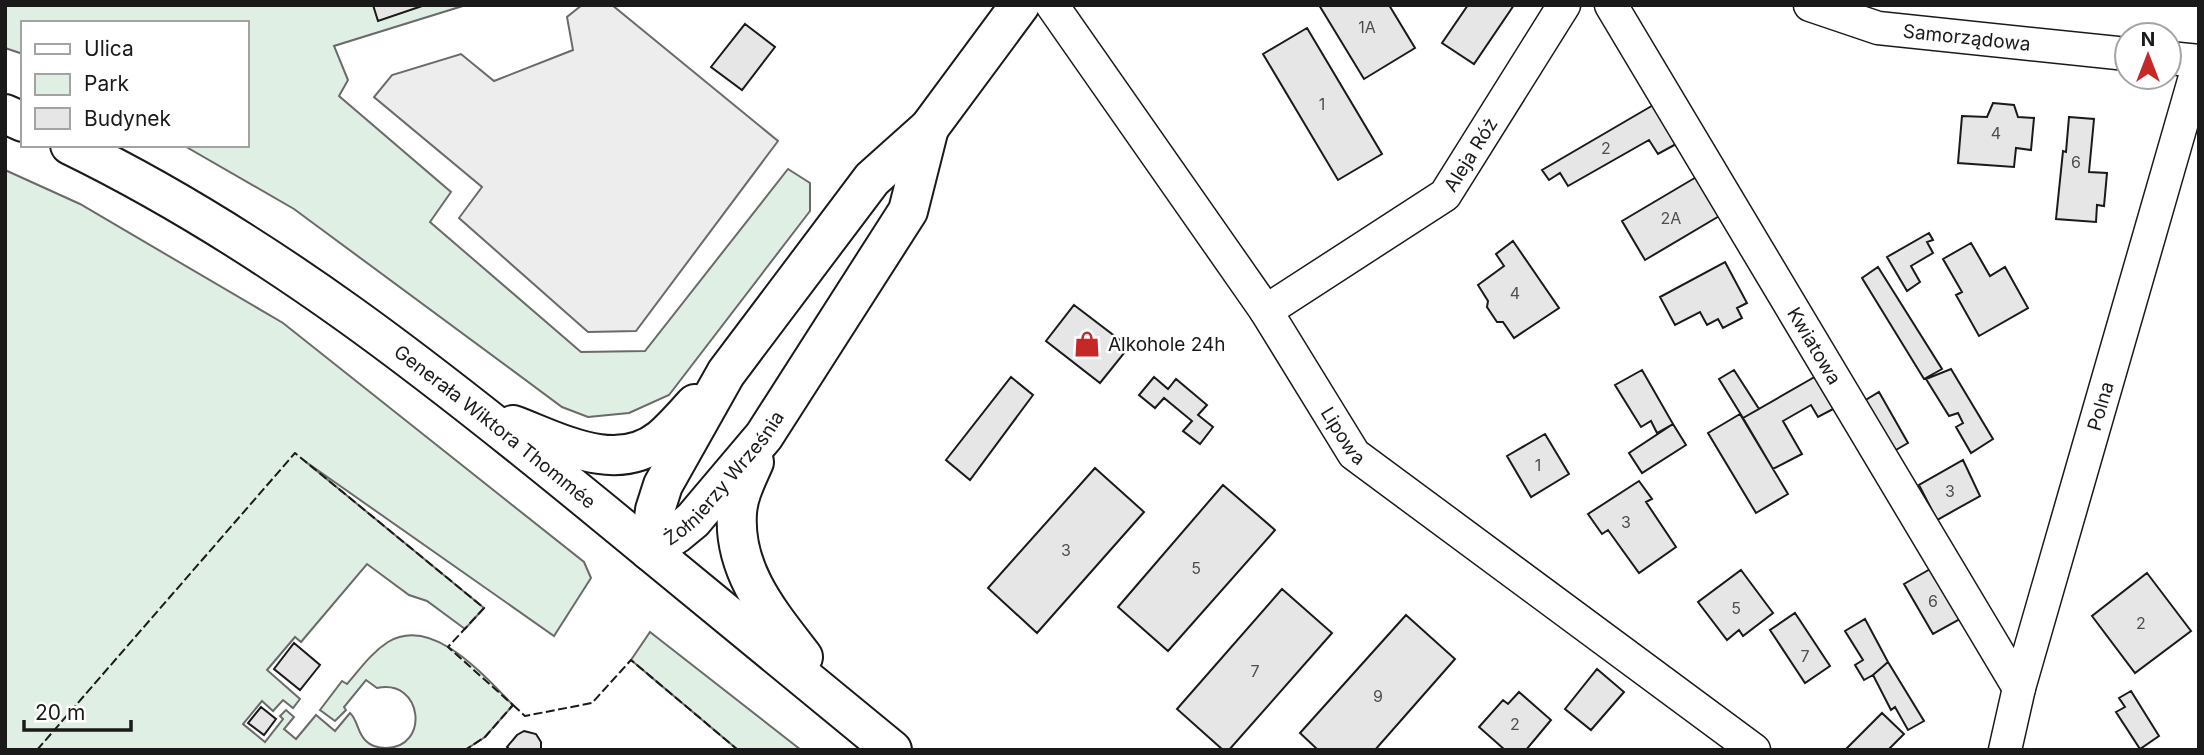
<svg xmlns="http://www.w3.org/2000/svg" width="2204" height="755" viewBox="0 0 2204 755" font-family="Inter,sans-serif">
<rect width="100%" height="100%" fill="#fff"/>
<!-- green -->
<path fill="#e0efe3" stroke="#6a6a6a" stroke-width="2" d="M5 5H466L334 46 348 80 339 96 451 192 430 222 581 352 645 351 788 169 810 183V211L669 395 629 413 588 417 562 407 294 209 183 145H247V23H23V54L5 48Z
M5 170 80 204 283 323 584 562 591 578 554 636 306 462 484 608 465 629 427 601 409 595 367 564 301 642 295 637 267 670 300 699 293 708 283 700 273 711 262 701 243 724 265 742 283 719 280 716 286 710 294 717 284 729 296 739 316 715 335 731 350 713C358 720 357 733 366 741 371 746 379 748 386 748 430 748 423 678 377 688L366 680 344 707 346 710 335 721 320 710 342 681 347 684C360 669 371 653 388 642 433 615 484 676 513 705L485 737 465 750H5Z
M650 632 801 750H738L631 660Z"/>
<!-- parking -->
<path fill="#ededed" stroke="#6a6a6a" stroke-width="2" d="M582 5H612L778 141 636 331 588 332 459 218 482 187 374 97 392 75 461 54 494 81 573 50 567 17Z"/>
<!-- building -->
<path fill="#e6e6e6" stroke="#1a1a1a" stroke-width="2" d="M373 5H425L378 21Z
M1319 5H1389L1415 48 1364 79Z
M1468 5H1514L1474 64 1442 43Z
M745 24 775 47 742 90 711 67Z
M1307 28 1382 154 1338 180 1263 54Z
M1993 103 2014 105 2018 117 2034 118 2031 150 2016 148 2014 167 1958 163 1962 116 1987 117Z
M1655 104 1678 143 1658 154 1649 140 1568 186 1560 173 1549 180 1542 170Z
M2069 117 2094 119 2089 172 2107 173 2104 206 2097 205 2096 222 2056 219 2063 151 2066 152Z
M1698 176 1721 215 1645 260 1622 221Z
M1929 233 1933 240 1927 242 1933 253 1911 266 1920 282 1907 291 1887 257Z
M1513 241 1559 308 1514 338 1503 322H1497L1487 307 1488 301 1478 285 1504 266 1496 254Z
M1971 243 1990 276 2005 267 2028 308 1979 336 1956 295 1962 292 1943 259Z
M1725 262 1747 303 1737 308 1742 318 1723 328 1718 319 1707 325 1700 312 1675 325 1660 297Z
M1878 267 1942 369 1924 379 1862 278Z
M1074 305 1129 347 1100 383 1046 341Z
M1951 369 1993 439 1971 453 1956 427 1963 423 1958 413 1949 416 1926 379Z
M1642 370 1673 424 1657 433 1651 421 1641 427 1615 385Z
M1734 370 1759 409 1743 418 1719 379Z
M1818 375 1837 407 1818 417 1811 405 1783 421 1802 454 1773 469 1743 418Z
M1011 377 1033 395 970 480 946 460Z
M1154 377 1168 389 1176 379 1207 405 1198 415 1213 427 1200 444 1183 431 1192 421 1164 398 1155 408 1139 395Z
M1879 392 1908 443 1889 454 1859 404Z
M1740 414 1788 494 1756 513 1708 433Z
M1673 424 1686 445 1642 473 1629 453Z
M1545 434 1569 474 1531 497 1507 456Z
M1963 460 1980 496 1937 520 1919 485Z
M1095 468 1144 512 1037 633 988 588Z
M1639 481 1652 499 1646 502 1676 547 1639 573 1608 530 1602 534 1588 514Z
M1223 485 1275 530 1168 651 1118 607Z
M1932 568 1962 618 1933 634 1904 584Z
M1741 570 1773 613 1743 636 1739 630 1727 640 1698 602Z
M2147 573 2191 631 2135 673 2092 616Z
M1282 589 1332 633 1229 750H1223L1177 709Z
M1795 613 1830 666 1805 683 1770 630Z
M1406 615 1455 659 1375 750H1318L1300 733Z
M1865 619 1888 662 1873 675 1864 680 1855 665 1863 660 1845 631Z
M294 643 320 665 300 690 274 669Z
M1888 662 1924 721 1908 730 1895 707 1891 710 1873 675Z
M1597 669 1624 692 1591 730 1565 709Z
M2131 691 2159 736 2140 749 2116 712 2125 707 2119 698Z
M1519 692 1551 720 1526 750H1505L1479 727 1503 700 1508 704Z
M261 707 276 719 264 735 248 723Z
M1882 713 1904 734 1888 750H1845Z
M524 731 536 734 541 742V750H510L507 747 517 735Z"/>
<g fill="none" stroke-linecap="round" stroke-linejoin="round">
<!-- street casing -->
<g stroke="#1a1a1a" stroke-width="35">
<g id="street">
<path id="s1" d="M1052 5 1266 311 1354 454 1754 750"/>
<path id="s2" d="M1611 5 2019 688"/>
<path id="s3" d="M1810 5 1878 28 2127 54"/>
<path d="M2169 58 2199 61"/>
<path id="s4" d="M1266 311 1445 195 1564 5"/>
<path id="s5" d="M2005 750 2019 688 2199 63"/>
</g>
</g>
<!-- primary casing -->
<g stroke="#1a1a1a" stroke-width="42">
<g id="primary">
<path d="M5 114 23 122"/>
<path id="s6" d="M70 145C267 241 437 376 605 514 701 593 797 671 892 750"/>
<path d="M513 425C559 442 616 475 661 439 673 429 684 416 695 404"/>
<path d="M754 462C747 478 738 495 737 513 733 571 770 614 803 657"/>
<path d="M650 551 655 510 663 485 726 373 872 179 929 128 1020 5"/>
<path id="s7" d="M650 551 676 534 693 520 764 436 908 211 929 128"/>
</g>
</g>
<!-- street -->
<use href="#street" stroke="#fff" stroke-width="32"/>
<!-- primary -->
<use href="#primary" stroke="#fff" stroke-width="38"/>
<!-- fence -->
<path stroke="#1a1a1a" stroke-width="2" stroke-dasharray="9 3.5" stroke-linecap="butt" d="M513 705 525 716 592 703 631 660 738 750
M37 750 295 453 484 608 448 647 513 705 485 737 465 750"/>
</g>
<!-- icons -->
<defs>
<g id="shop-bare" transform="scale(2.1)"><path d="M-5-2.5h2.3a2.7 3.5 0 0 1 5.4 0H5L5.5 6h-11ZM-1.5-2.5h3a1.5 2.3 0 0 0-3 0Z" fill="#c62828" stroke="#fff" stroke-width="2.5" paint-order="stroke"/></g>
</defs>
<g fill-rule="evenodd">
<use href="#shop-bare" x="1087" y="344"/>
</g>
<g text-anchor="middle" stroke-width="5" stroke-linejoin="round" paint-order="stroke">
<!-- number labels -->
<g font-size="16" fill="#4d4d4d">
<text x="1367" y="33">1A</text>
<text x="1322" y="110">1</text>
<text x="1996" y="139">4</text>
<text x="1606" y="154">2</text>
<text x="2076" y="168">6</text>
<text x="1671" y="224">2A</text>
<text x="1515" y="299">4</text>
<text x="1538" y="471">1</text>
<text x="1950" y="497">3</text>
<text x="1626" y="528">3</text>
<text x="1066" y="556">3</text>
<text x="1196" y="574">5</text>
<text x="1933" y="607">6</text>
<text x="1736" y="614">5</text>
<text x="2141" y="629">2</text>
<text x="1805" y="662">7</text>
<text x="1255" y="677">7</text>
<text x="1378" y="702">9</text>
<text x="1515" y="730">2</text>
</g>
<!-- street labels -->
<g font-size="19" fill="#1a1a1a" stroke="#fff">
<text dy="7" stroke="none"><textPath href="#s3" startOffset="161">Samorządowa</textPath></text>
<text dy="7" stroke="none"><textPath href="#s4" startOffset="261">Aleja Róż</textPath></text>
<text dy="7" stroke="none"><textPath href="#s2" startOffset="397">Kwiatowa</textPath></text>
<text dy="7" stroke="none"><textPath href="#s5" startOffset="357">Polna</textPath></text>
<text dy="7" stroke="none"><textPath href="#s6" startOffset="511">Generała Wiktora Thommée</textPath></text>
<text dy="7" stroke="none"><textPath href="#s1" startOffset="520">Lipowa</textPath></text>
<text dy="7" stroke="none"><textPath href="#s7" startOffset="105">Żołnierzy Września</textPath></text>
</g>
<!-- poi labels -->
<g font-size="19" fill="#1a1a1a" stroke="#fff" text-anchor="start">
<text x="1108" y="351">Alkohole 24h</text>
</g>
</g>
<!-- border -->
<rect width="2204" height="755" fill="none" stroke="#1a1a1a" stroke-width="14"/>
<!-- legend -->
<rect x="21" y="21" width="228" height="126" fill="#ffffff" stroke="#a3a3a3" stroke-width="2"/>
<rect x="35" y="44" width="35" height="10" fill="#ffffff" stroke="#a3a3a3" stroke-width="2"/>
<text x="84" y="56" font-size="21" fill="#1a1a1a">Ulica</text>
<rect x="35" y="74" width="35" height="21" fill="#e0efe3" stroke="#a3a3a3" stroke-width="2"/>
<text x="84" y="91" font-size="21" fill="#1a1a1a">Park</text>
<rect x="35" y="108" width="35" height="21" fill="#e6e6e6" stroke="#a3a3a3" stroke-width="2"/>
<text x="84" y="126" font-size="21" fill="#1a1a1a">Budynek</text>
<!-- north arrow -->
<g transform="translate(2148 56)"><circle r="33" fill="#ffffff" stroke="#a3a3a3" stroke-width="2"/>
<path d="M0-5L12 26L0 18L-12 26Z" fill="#c62828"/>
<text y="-10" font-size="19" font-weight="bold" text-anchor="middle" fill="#1a1a1a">N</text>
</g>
<!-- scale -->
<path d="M24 720v10h107v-10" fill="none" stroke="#1a1a1a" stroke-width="3.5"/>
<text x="35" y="720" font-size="21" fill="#1a1a1a" stroke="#ffffff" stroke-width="5" paint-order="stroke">20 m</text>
</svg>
